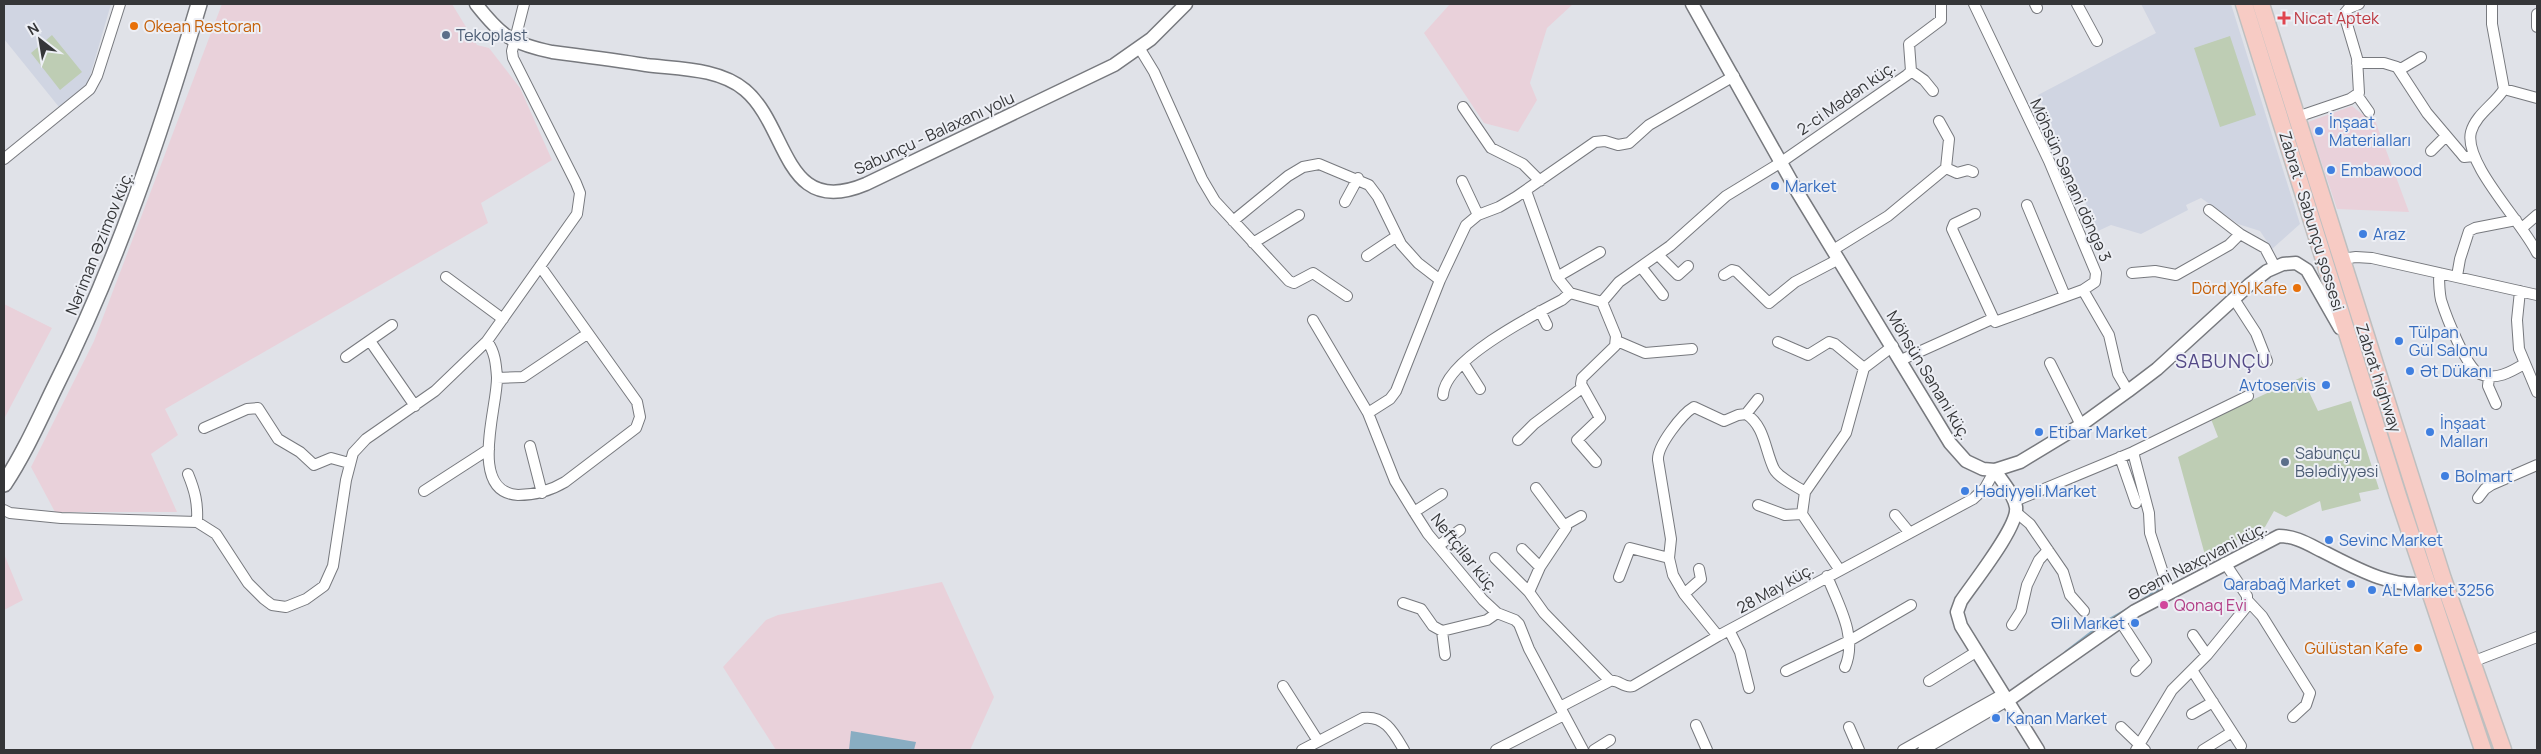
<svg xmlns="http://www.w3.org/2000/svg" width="2541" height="754" viewBox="0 0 2541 754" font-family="Manrope,sans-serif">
<rect width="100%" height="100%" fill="#e0e2e8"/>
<!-- built -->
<path fill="#d0d5e2" d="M4 4H111L88 83 59 107 4 39Z
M2141 4H2231L2300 224 2272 249 2260 231 2238 224 2201 198 2186 205 2188 210 2141 234 2111 225 2098 231 2038 95 2156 33Z"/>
<!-- industrial -->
<path fill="#e9d1da" d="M222 4H452L477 45 489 48 520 88 552 160 481 203 488 223 165 409 178 435 151 454 177 512H55L31 467 94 341Z
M1450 4H1573L1547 28 1530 83 1537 100 1518 132 1484 123 1424 33Z
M2352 106 2367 118 2373 115 2409 212 2337 209 2308 122Z
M4 304 52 328 4 419Z
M4 554 23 600 4 610Z
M942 582 994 697 970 750H776L723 667 766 620 778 615Z"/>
<!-- green -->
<path fill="#becdb4" d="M52 35 82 72 60 90 31 53Z
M2230 36 2256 115 2220 127 2194 48Z
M2302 377 2318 411 2351 401 2379 489 2359 493 2361 501 2322 511 2320 501 2286 517 2274 511 2265 527 2205 555 2178 457 2218 437 2211 419Z"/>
<!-- water -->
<path fill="#89adc2" d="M851 731 916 742 914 750H849Z"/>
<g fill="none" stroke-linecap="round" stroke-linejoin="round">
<!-- stream -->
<path stroke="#89adc2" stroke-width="3" d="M2138 603 2158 590
M2066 652 2105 622 2128 609
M1913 750 1923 745"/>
<!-- minor casing -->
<g stroke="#77797e" stroke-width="12">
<path id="minor" d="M1974 4 2049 161 2096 273 2095 282 2083 290 2109 335 2118 374 2128 391
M2035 4 2037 8
M2077 4 2097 41
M2492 4V24L2504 89C2495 104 2476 114 2471 132 2463 163 2523 223 2537 253
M2537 14V27
M1140 49 1154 72 1202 179 1215 201 1289 281 1294 283 1313 273 1347 296
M2357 63H2384L2397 67 2427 113 2460 152 2464 157 2474 156
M2399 70 2421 57
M1911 71 1924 80 1933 91
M2504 89 2537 98
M2357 95 2369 112
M1463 107 1491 148 1523 164 1540 181
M2297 117 2350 99 2359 93 2357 58 2344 14 2349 8 2359 4
M2431 151 2446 136
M4 159 90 89 97 76 120 4
M1946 168 1957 173 1968 170 1973 172
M1462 181 1478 215
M1526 191 1557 277 1570 293 1602 302 1616 336 1615 346 1582 378 1581 384 1600 418 1577 440 1596 462
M1345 202 1358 178
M2027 205 2065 296
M2209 210 2240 234
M1975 214 1954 224 1952 229 1995 322 2083 290
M1233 221 1288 176 1303 167 1319 164 1369 185 1378 197 1401 244 1418 263 1440 280
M2522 228 2537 215
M1253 243 1299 215
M1833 250 1888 216 1946 168 1949 139 1939 121
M1658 255 1678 275 1688 266
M1367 256 1397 236
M2341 259 2356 257 2372 258 2537 295
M1641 267 1663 295
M2132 273 2155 271 2176 275 2229 245 2240 234 2265 248 2275 267
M2439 273C2439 282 2439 291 2441 300 2446 316 2466 368 2480 374 2495 381 2511 372 2524 364
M1724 275 1732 270 1736 271 1769 303 1795 282 1839 259
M2457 276 2460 259 2469 231 2475 228 2516 220
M446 277 503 319
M1557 277 1600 252
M2520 291 2517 320 2519 349 2537 392
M2234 299 2256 333 2267 361
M1602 302 1619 282 1670 246 1726 196 1780 163 1907 75 1911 71 1909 44 1941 20V4
M1540 311 1547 325
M1313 320 1368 413 1395 481 1414 512 1428 534 1483 600 1497 613 1515 620 1519 624 1529 649 1583 750
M370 341 415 406
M487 341C495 352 496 364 497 377 498 406 467 492 518 495 536 495 550 491 565 482L636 428 640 417 637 402 540 266
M1617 341 1645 353 1692 349
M1778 342 1808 355 1829 342 1835 344 1864 368
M346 357 392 325
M1901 360 1992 319
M2050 363 2081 425
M1464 364 1480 389
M2489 377 2488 386 2496 404
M497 378 523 377 587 334
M1443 395C1445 360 1533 315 1562 300L1570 293
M1368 413 1390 399 1396 391 1440 280 1466 225 1478 215 1499 207 1516 197 1595 142 1605 141 1618 145 1629 143 1649 125 1734 76
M1746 414 1758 399
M204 428 247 409 258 408 278 439 300 452 314 465 331 458 349 463
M1518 440 1534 424 1582 388
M530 446 542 493
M2133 452 2149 513 2150 533 2169 591
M2120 457 2136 503
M188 474C195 491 198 503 197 522
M1536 488 1566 528 1540 567 1529 592 1544 613 1610 681
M424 491 489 449
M1805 492 1802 514 1839 569
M2478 498 2485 489 2491 485 2537 465
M2015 501 2133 452 2248 396
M1758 505 1785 515 1802 514
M4 510 10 513 61 518 197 522 216 534 248 583 264 599 272 605 286 607 306 599 324 586 333 566 346 480 353 453 366 439 435 391 487 341 577 214 580 193 576 183 513 58 512 51 524 4
M1414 512 1442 494
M2017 513 2030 524 2063 572 2070 595 2084 611
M1895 515 1909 532
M1565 525 1581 516
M1438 546 1460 530
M1522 549 1540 567
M1495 558 1529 592
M1827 576C1838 604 1858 637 1845 667
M1619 577 1630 548 1669 558
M1684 594 1701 579 1699 569
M2248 601 2262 616 2310 693 2306 705 2293 717
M1403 603 1421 609 1433 626 1442 631 1487 620 1497 613
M2120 621 2146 661 2136 671
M2012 625 2021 611 2027 585 2039 560 2048 550
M1729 630 1740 652 1749 688
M1442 631 1445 655
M2193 635 2207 655
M1718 636 1684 594 1673 575 1669 558 1671 539 1658 460C1657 446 1682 414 1694 407L1724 421 1738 415 1746 414C1765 426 1765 451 1774 469 1779 478 1796 486 1805 492L1846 433 1864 368 1893 346
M2472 662 2537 637
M2192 670 2241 746
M1786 671 1849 641 1911 605
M1929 681 1976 652
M1283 686 1318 741
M1560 707 1610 681C1619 679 1624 689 1633 686L1718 636 1973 499 1985 488 1995 470
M2192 714 2213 702
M1696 725 1707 750
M1849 727 1859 750
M2121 727 2145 750
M1302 750 1363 718C1385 715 1394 733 1404 750
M1496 750 1564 715
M1594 750 1610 740
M1903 750 2003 694
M1923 750 2007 701
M2136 750 2172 690 2207 655 2247 606V596L2225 563
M2203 750 2232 732"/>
</g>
<!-- tertiary casing -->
<g stroke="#77797e" stroke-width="15">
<path id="tertiary" d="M476 4C502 37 511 43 552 52 583 56 615 60 646 65 678 69 719 68 745 90 789 127 783 219 866 184L1114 65 1151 39 1186 4
M1692 4 1798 193 1950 443 1966 461 1983 469 1995 470 2020 462 2081 425 2128 391 2157 369 2249 285 2267 271 2283 264 2296 263 2307 270 2340 328
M1995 470C2002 482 2014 494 2016 507 2019 526 1973 583 1961 601L1957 612 1961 626 2038 750
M2007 701 2135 611 2279 536C2295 536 2308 544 2322 551 2354 567 2391 589 2427 583"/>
</g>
<!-- secondary casing -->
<g stroke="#77797e" stroke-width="18">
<path id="secondary" d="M4 484C24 454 39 420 55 387 117 264 160 135 199 4"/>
</g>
<!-- primary casing -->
<g stroke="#bebfbf" stroke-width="19">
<path id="primary" d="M2244 4 2398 496 2483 750
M2261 4 2443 579 2503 750"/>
</g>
<!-- minor -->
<use href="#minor" stroke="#fff" stroke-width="10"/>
<!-- tertiary -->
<use href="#tertiary" stroke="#fff" stroke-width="12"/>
<!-- secondary -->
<use href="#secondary" stroke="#fff" stroke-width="15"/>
<!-- primary -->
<use href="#primary" stroke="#f7cbc4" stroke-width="16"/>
</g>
<!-- markers -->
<path fill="#e0444e" stroke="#edeff5" stroke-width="2" d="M2281.5 10.5h5v5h5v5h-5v5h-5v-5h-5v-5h5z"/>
<g fill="#e8710a" stroke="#edeff5" stroke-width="2">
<circle cx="134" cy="26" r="5"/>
<circle cx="2297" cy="288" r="5"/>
<circle cx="2418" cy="648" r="5"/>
</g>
<g fill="#5c6f8a" stroke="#edeff5" stroke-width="2">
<circle cx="446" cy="35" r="5"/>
<circle cx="2285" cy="462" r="5"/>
</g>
<g fill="#3f7fe0" stroke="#edeff5" stroke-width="2">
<circle cx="2319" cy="131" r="5"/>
<circle cx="2331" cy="170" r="5"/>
<circle cx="1775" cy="186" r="5"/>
<circle cx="2363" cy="234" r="5"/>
<circle cx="2399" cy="341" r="5"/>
<circle cx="2410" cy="371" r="5"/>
<circle cx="2326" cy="385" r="5"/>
<circle cx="2039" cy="432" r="5"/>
<circle cx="2430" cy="432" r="5"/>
<circle cx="2445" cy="476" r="5"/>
<circle cx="1965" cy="491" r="5"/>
<circle cx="2329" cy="540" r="5"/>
<circle cx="2351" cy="584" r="5"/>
<circle cx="2372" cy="590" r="5"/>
<circle cx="2135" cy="623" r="5"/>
<circle cx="1996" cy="718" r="5"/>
</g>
<circle fill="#d1479c" stroke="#edeff5" stroke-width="2" cx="2164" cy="605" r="5"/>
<g text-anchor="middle" stroke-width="4" stroke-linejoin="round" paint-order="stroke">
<!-- health labels -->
<g font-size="16" fill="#be3a42" stroke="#edeff5" text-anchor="start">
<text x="2294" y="24">Nicat Aptek</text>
</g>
<!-- food labels -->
<g font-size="16" fill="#c56008" stroke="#edeff5" text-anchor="end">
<text x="144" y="32" text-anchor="start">Okean Restoran</text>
<text x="2287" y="294">Dörd Yol Kafe</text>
<text x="2408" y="654">Gülüstan Kafe</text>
</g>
<!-- service labels -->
<g font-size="16" fill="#4e5e75" stroke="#edeff5" text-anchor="start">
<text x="456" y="41">Tekoplast</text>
<text x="2295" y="459">Sabunçu<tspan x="2295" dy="18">Bələdiyyəsi</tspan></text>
</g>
<!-- street labels -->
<g font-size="16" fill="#353638" stroke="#edeff5">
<text transform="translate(1846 98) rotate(-35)" y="6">2-ci Mədən küç.</text>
<text transform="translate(934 133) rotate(-25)" y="6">Sabunçu - Balaxanı yolu</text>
<text transform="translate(2071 180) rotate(66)" y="6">Möhsün Sənani döngə 3</text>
<text transform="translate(2312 221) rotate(73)" y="6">Zabrat - Sabunçu şossesi</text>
<text transform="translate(99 243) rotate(-68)" y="6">Nəriman Əzimov küç.</text>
<text transform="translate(1929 375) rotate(59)" y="6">Möhsün Sənani küç.</text>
<text transform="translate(2379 378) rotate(72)" y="6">Zabrat highway</text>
<text transform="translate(1465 553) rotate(51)" y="6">Neftçilər küç.</text>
<text transform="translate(2197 561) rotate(-27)" y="6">Əcəmi Naxçıvani küç.</text>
<text transform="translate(1775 588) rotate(-29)" y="6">28 May küç.</text>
</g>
<!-- shop labels -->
<g font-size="16" fill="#366cbe" stroke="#edeff5" text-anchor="start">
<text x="2329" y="128">İnşaat<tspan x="2329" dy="18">Materialları</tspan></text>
<text x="2341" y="176">Embawood</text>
<text x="1785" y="192">Market</text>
<text x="2373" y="240">Araz</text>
<text x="2409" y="338">Tülpan<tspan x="2409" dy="18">Gül Salonu</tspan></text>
<text x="2420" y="377">Ət Dükanı</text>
<text x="2316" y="391" text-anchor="end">Avtoservis</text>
<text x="2440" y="429">İnşaat<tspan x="2440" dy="18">Malları</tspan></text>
<text x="2049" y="438">Etibar Market</text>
<text x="2455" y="482">Bolmart</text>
<text x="1975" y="497">Hədiyyəli Market</text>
<text x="2339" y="546">Sevinc Market</text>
<text x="2341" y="590" text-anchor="end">Qarabağ Market</text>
<text x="2382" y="596">AL Market 3256</text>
<text x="2125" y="629" text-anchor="end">Əli Market</text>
<text x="2006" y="724">Kanan Market</text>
</g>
<!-- hotel labels -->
<g font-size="16" fill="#b23c85" stroke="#edeff5" text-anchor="start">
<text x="2174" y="611">Qonaq Evi</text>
</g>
<!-- quarter labels -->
<g font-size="19" letter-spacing="1" fill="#534886" stroke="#edeff5">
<text x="2223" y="368">SABUNÇU</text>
</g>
</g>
<!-- border -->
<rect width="2541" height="754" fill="none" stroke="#353638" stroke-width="10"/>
<!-- north arrow -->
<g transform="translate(40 40) rotate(329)" stroke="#edeff5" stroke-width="4" paint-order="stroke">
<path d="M0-4L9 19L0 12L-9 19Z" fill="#353638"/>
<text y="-8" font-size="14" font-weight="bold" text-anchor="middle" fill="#353638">N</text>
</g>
</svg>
